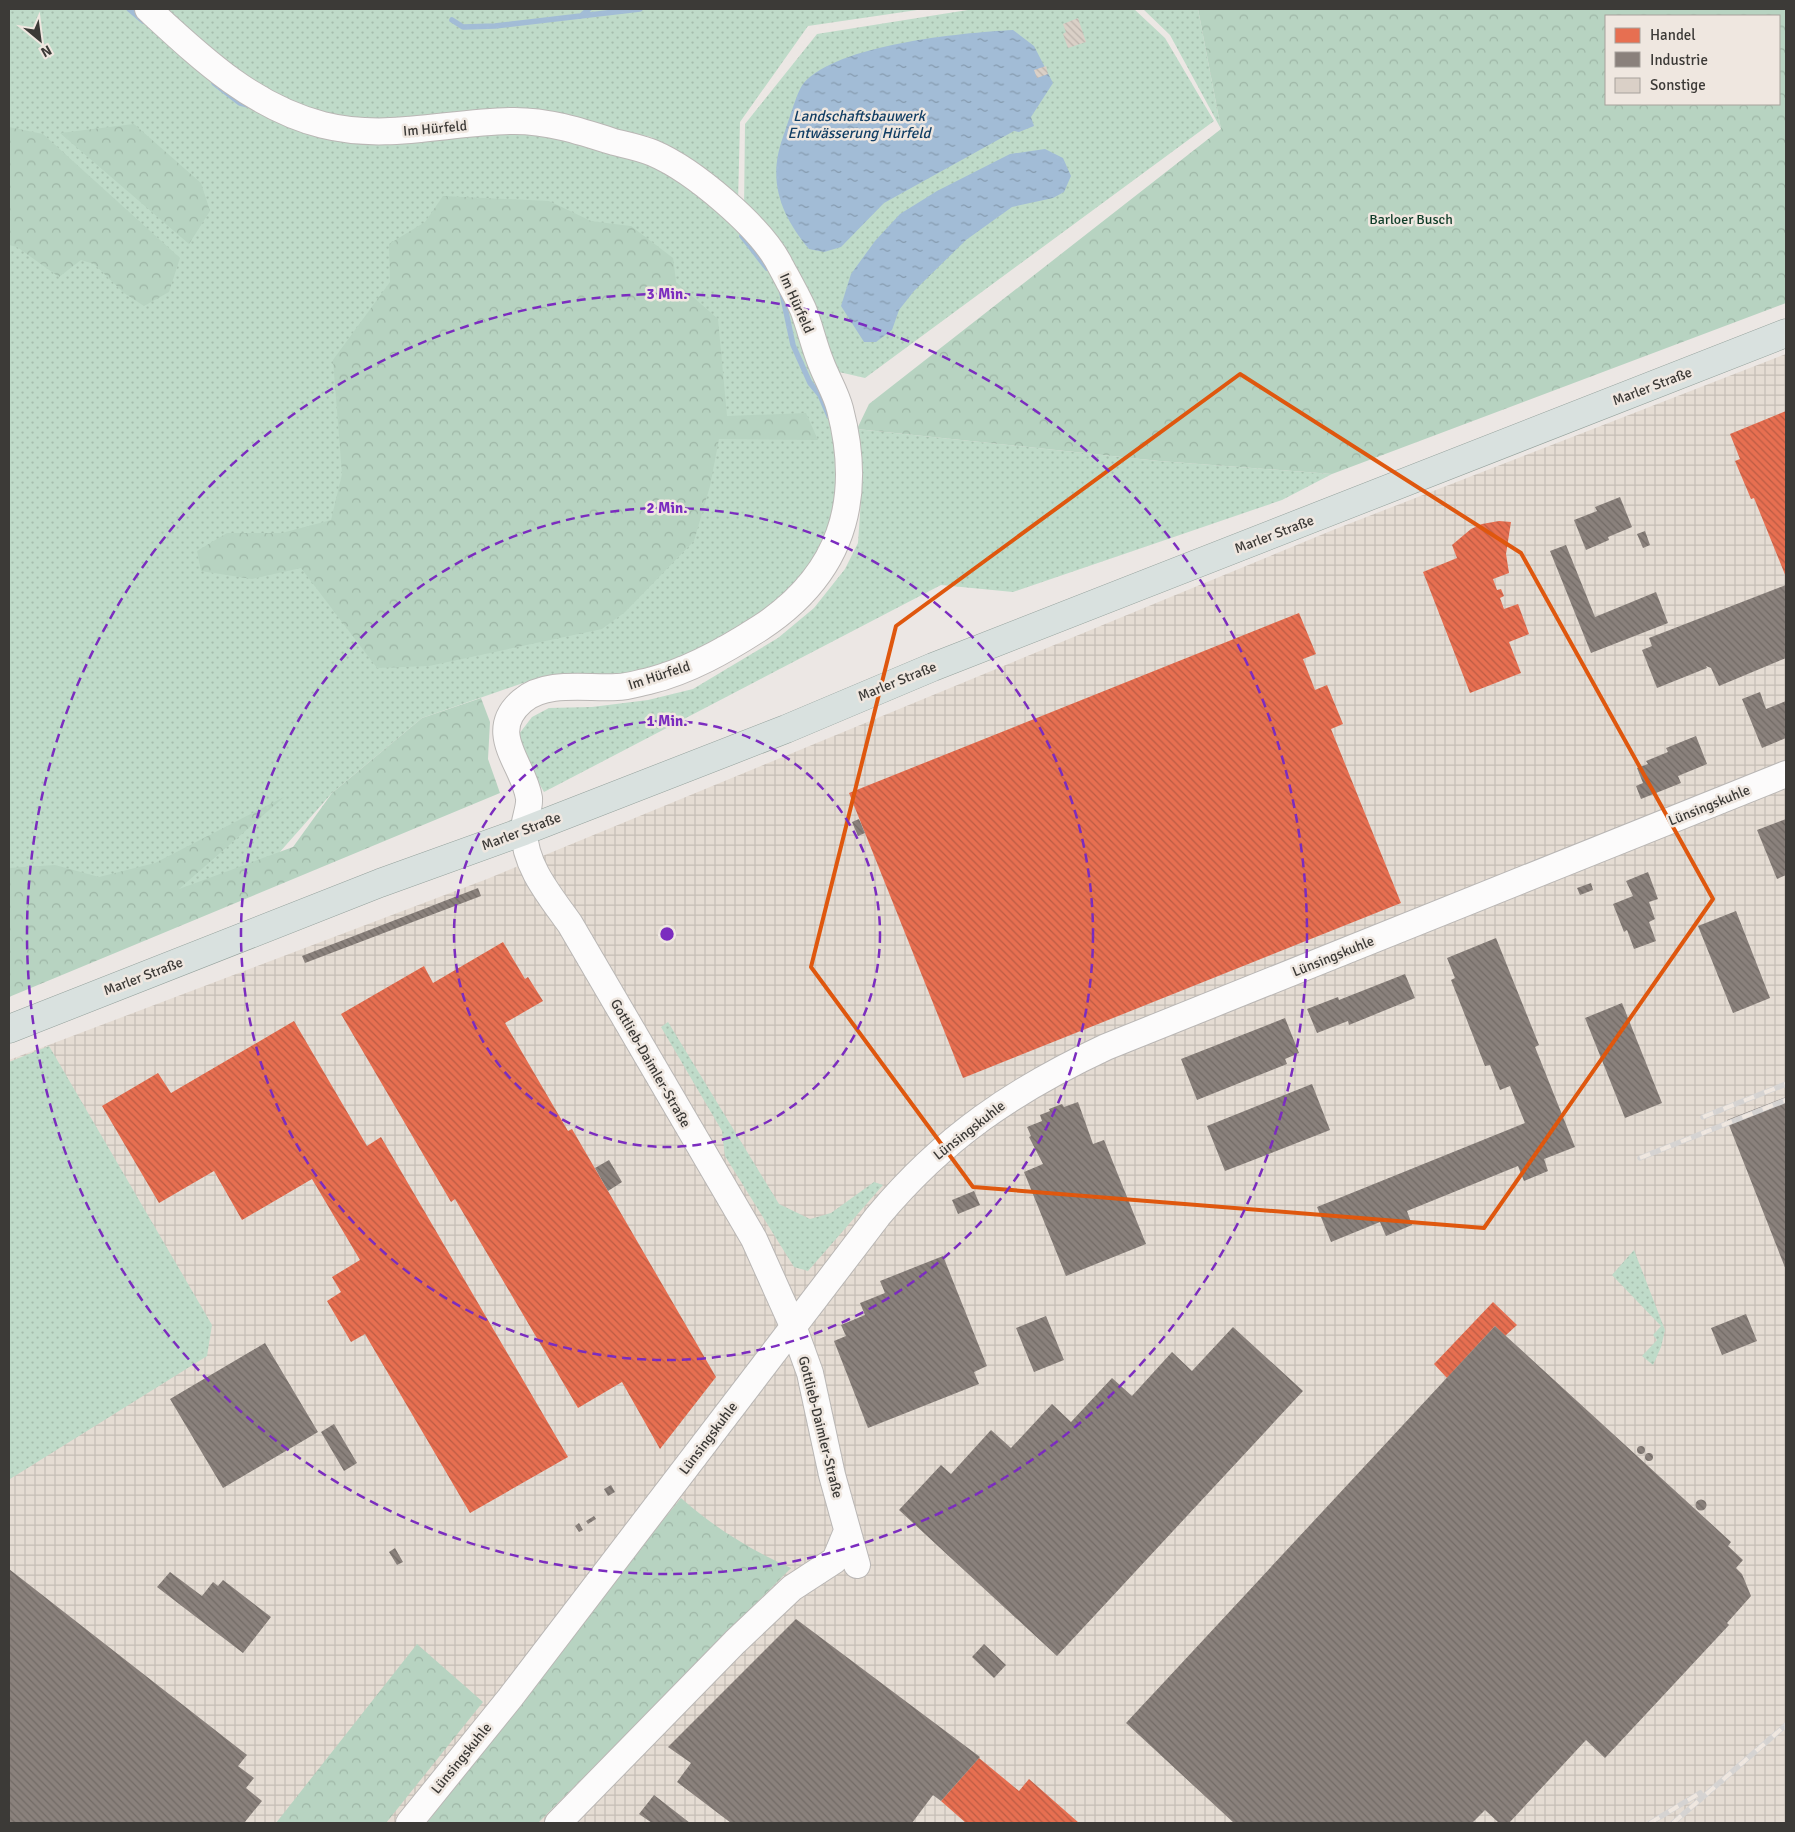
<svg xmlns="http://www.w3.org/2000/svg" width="1795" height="1832" viewBox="0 0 1795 1832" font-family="Signika,sans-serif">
<defs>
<pattern id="industrial-grid" width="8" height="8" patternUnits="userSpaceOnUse" patternTransform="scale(1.25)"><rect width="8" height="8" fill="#e5dcd3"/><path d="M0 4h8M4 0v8" fill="none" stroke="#c5beb6"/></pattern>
<pattern id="grass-dots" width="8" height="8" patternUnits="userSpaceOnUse" patternTransform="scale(1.25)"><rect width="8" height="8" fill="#bfdbc9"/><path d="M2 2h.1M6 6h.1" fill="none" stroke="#a5bdad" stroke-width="1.8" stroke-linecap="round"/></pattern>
<pattern id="forest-crowns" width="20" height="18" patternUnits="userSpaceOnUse" patternTransform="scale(1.25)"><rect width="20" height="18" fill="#b7d3c1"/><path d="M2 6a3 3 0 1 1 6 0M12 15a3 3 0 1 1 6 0" fill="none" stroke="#9eb6a6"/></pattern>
<pattern id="water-ripples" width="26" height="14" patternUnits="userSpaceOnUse" patternTransform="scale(1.25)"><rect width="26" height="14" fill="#a2bcd6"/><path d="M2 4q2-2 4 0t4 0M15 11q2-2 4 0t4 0" fill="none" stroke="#859aae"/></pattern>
<pattern id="shops-back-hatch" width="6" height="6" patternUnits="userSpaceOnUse" patternTransform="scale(1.25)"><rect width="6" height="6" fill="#e76f51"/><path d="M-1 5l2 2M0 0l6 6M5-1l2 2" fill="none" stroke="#bc5c44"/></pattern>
<pattern id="industry-back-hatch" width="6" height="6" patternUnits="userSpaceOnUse" patternTransform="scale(1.25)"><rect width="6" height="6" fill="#8a817c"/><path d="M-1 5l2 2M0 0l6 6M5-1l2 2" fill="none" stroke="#726b66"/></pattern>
<pattern id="building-back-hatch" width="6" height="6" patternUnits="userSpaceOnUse" patternTransform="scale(1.25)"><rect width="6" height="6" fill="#dad0c7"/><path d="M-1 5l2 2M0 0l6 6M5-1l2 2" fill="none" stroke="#bcb3ac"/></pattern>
</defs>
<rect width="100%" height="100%" fill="#ece7e4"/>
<!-- industrial -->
<path fill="url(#industrial-grid)" d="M1786 354V1823H9V1060L487 879 1333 530Z"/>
<!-- grass -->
<path fill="url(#grass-dots)" d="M9 9H140L311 125 499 127 629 150 696 189 751 239 776 276 835 416 841 522 788 602 688 663 592 683 526 682 422 718 332 793 271 862 9 974Z
M165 9H924L808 26 740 122 738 203 687 158 651 137 598 126 358 122 310 113 237 74Z
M974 9H1134L1165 38 1214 121 865 378 839 372 744 211 745 124 817 34Z
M1143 9H1198L1221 129 1170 35Z
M857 429 1159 461 1332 474 1282 500 1013 592 941 585 544 792 524 757 519 734 532 717 549 708 592 707 648 700 693 689 778 638 814 608 845 569 858 543 863 470Z
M668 1022 779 1204 810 1219 831 1213 874 1182 883 1185 808 1271 794 1267 725 1156 722 1131 661 1027Z
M49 1046 212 1325 207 1356 10 1479 9 1062Z
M1634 1250 1665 1330 1661 1347 1653 1365 1642 1356 1657 1340 1653 1335 1661 1326 1612 1275Z"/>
<!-- forest -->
<path fill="url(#forest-crowns)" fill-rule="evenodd" d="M1198 9H1786V303L1332 474 1159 461 857 429 869 404 1221 129ZM1606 16H1779V104H1606Z
M134 124 201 183 210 211 189 244 60 133Z
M9 127 43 134 180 258 169 292 144 306 124 293 94 264 81 260 59 277 17 247 9 245Z
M443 196 549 201 591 221 631 226 673 258 676 282 718 319 727 416 806 413 818 440 719 439 710 486 694 541 625 612 602 629 429 666 377 668 301 568 252 579 201 571 197 551 227 533H282L331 520 342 474 333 360 390 282 389 244 425 222Z
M481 698 490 722 488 759 500 793 9 997V868L55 865 99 877 155 863 284 797 179 889 293 847 332 793 422 718Z
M681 1498C712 1526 752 1551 791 1568L538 1823H427L595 1604Z
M417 1644 483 1702 386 1823H276Z"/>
<!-- water -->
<path fill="url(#water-ripples)" d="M1013 30 1034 46 1053 83 1031 117 1034 126 1019 132 1014 131 884 203 841 247 824 252 809 249C781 215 767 181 783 137 787 127 797 91 803 84 837 44 961 33 1013 30Z
M1045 149 1063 158 1071 176 1064 192 1053 198 1012 207 966 240 914 291 899 310 892 330 876 342H864L841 306 851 274 875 241 900 214 937 191 1010 154Z"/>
<!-- shops -->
<path fill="url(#shops-back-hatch)" d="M1786 411V577L1754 498 1751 499 1735 461 1740 459 1730 434Z
M1499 521 1511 522 1506 554 1509 573 1493 579 1497 590 1501 589 1504 596 1500 598 1504 609 1518 604 1529 634 1509 642 1521 673 1470 693 1423 572 1457 558 1452 545 1471 529 1482 524Z
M1299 613 1316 654 1303 659 1315 690 1327 685 1343 724 1331 729 1401 903 963 1078 849 793Z
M503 942 525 979 528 977 543 1001 505 1023 568 1131 572 1129 716 1377 660 1449 622 1382 578 1408 455 1199 451 1202 341 1014 424 966 433 983Z
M294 1021 367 1146 381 1137 568 1457 470 1513 365 1334 351 1342 327 1301 341 1292 332 1277 360 1260 312 1179 242 1220 214 1171 159 1203 102 1106 158 1073 171 1093Z
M1493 1302 1517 1325 1505 1336 1495 1326 1447 1378 1434 1364Z
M979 1758 1019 1791 1029 1779 1079 1823H966L941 1801Z"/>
<!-- industry -->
<path fill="url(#industry-back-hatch)" d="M1620 497 1632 527 1608 537 1609 540 1586 550 1574 520 1597 511 1595 507Z
M1645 531 1650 545 1643 548 1637 534Z
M1566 545 1595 617 1656 592 1668 623 1591 653 1550 551Z
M1786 585V658L1719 686 1711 668 1706 666 1707 668 1657 688 1642 650 1652 646 1649 638Z
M1760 692 1766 709 1786 701V738L1762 748 1742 699Z
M1696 736 1707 764 1678 776 1681 783 1641 799 1636 786 1643 783 1637 768 1648 764 1646 761 1668 752 1666 748Z
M859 819 865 833 858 836 852 822Z
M1786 819V875L1777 879 1757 830Z
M1648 872 1658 899 1649 902 1655 919 1649 922 1656 941 1634 949 1627 930 1624 932 1613 904 1633 896 1626 881Z
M1591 883 1593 890 1580 895 1577 888Z
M478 888 481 896 305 963 302 956Z
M1736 911 1770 998 1733 1013 1698 926Z
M1496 938 1539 1045 1535 1047 1575 1147 1544 1159 1548 1171 1524 1181 1518 1166 1407 1211 1412 1225 1386 1236 1380 1222 1331 1242 1317 1207 1525 1123 1510 1086 1500 1090 1490 1065 1485 1066 1451 980 1455 978 1447 958Z
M1405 974 1415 998 1349 1025 1348 1021 1317 1033 1307 1009 1338 997 1339 1000Z
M1622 1003 1662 1103 1625 1118 1585 1018Z
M1285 1018 1299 1053 1285 1059 1287 1064 1197 1100 1181 1059Z
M1312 1084 1330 1130 1225 1171 1207 1126Z
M1786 1097V1270L1727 1120Z
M1078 1102 1093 1144 1104 1140 1146 1244 1066 1276 1024 1172 1043 1164 1029 1137 1031 1136 1027 1127 1042 1121 1040 1115 1050 1111 1049 1109 1062 1104 1064 1107Z
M609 1160 622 1182 608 1191 595 1168Z
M974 1191 980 1205 958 1214 952 1200Z
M943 1256 987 1366 974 1372 979 1384 868 1428 834 1341 846 1336 841 1325 865 1315 860 1303 885 1293 880 1281Z
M1746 1314 1757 1341 1722 1355 1711 1328Z
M1046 1316 1064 1360 1034 1372 1016 1328Z
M1495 1326 1731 1542 1728 1546 1743 1560 1736 1568 1742 1574 1751 1596 1727 1623 1729 1625 1605 1758 1586 1740 1509 1823H1499L1485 1810 1472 1823H1234L1126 1723Z
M1233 1327 1303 1391 1057 1656 899 1510 941 1465 951 1474 991 1430 1011 1448 1052 1404 1071 1422 1112 1378 1132 1396 1172 1352 1192 1371Z
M265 1343 318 1432 223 1488 170 1399Z
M334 1424 357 1463 344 1471 321 1432Z
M1637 1450a4 4 0 1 1 8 0a4 4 0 1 1-8 0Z
M1645 1457a4 4 0 1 1 8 0a4 4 0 1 1-8 0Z
M611 1485 615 1492 608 1496 604 1489Z
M1695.5 1505a5.5 5.5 0 1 1 11 0a5.5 5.5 0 1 1-11 0Z
M594 1516 596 1519 588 1524 586 1521Z
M579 1523 583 1530 579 1532 575 1526Z
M395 1548 403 1562 397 1565 389 1552Z
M9 1569 247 1755 238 1766 254 1778 246 1788 262 1801 244 1823H9Z
M170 1572 202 1596 213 1582 218 1586 223 1580 271 1617 243 1653 157 1587Z
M796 1619 980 1757 941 1801 933 1795 912 1823H731L677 1782 691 1763 668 1747Z
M984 1644 1006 1665 994 1678 972 1657Z
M654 1795 690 1823H652L639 1814Z"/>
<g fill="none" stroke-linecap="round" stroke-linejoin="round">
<!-- stream -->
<path stroke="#a2bcd6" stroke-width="5.5" d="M129 9 143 21
M581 16 589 9
M452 20 463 27 495 26 640 9
M214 83 240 103 248 105
M742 236 767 268
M782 293 793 345 810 383 820 395 829 416"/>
</g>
<!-- building -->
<path fill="url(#building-back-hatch)" d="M1078 18 1086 42 1068 48 1063 34 1066 32 1063 24Z
M1046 66 1048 74 1037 78 1034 70Z"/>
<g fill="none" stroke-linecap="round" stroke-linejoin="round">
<!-- minor casing -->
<g stroke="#bab7b5" stroke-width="28">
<path id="minor" d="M148 9C200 57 252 107 323 125 387 141 446 122 510 121 546 120 580 131 614 142 626 145 641 148 653 153 693 170 761 227 780 265 788 280 796 294 803 309 810 327 814 346 821 363 827 379 836 393 840 409 864 501 841 575 760 628 726 650 689 671 649 681 639 683 628 687 617 687 588 689 546 680 522 701 485 733 524 764 529 798 530 808 524 820 524 830 524 866 551 897 570 924L754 1239 793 1326 810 1373 832 1475 857 1565
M409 1823 510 1698 878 1216C944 1137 1014 1090 1106 1047L1786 774
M558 1823 735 1642 792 1588 835 1560 847 1531"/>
</g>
<!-- major casing -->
<g stroke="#94a19c" stroke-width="29">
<path id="major" d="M9 1029 380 883 524 831 786 729 933 667 1786 333"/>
</g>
<!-- minor -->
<use href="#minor" stroke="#fcfbfb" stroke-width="26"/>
<!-- major -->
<use href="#major" stroke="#d9e1df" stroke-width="28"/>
<!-- rail casing -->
<g stroke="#d5d3d2" stroke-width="5.5">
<path id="rail" d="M1703 1117 1786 1084
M1640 1158 1786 1100
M1650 1823 1700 1793
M1673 1823 1786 1725"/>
</g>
<!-- rail -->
<use href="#rail" stroke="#efe7e0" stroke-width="4" stroke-dasharray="11" stroke-linecap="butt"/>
</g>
<!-- marked area -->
<path fill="none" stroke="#df570e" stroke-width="4" stroke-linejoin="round" d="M1240 374 1521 553 1713 899 1484 1228 973 1187 811 967 896 626Z"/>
<!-- distance rings -->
<g fill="none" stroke="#7b2cbf" stroke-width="2.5" stroke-dasharray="9 6">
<circle cx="667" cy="934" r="213"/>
<circle cx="667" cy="934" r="426"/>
<circle cx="667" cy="934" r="640"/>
</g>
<g text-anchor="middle" stroke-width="5" stroke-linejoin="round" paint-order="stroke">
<!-- street labels -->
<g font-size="14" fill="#3c3a37" stroke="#efe7e0">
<text transform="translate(435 128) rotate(-5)" y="5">Im Hürfeld</text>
<text transform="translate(797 303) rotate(66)" y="5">Im Hürfeld</text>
<text transform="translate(1652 386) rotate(-21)" y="5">Marler Straße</text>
<text transform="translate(1274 534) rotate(-21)" y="5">Marler Straße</text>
<text transform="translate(659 675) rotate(-18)" y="5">Im Hürfeld</text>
<text transform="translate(897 681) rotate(-22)" y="5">Marler Straße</text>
<text transform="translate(1709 805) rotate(-22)" y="5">Lünsingskuhle</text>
<text transform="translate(521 831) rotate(-21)" y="5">Marler Straße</text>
<text transform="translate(1333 956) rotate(-22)" y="5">Lünsingskuhle</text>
<text transform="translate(143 976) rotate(-21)" y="5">Marler Straße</text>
<text transform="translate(651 1063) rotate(60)" y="5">Gottlieb-Daimler-Straße</text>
<text transform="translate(969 1130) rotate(-38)" y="5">Lünsingskuhle</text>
<text transform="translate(821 1427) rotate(76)" y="5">Gottlieb-Daimler-Straße</text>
<text transform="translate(708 1438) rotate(-53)" y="5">Lünsingskuhle</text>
<text transform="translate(461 1758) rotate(-51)" y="5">Lünsingskuhle</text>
</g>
<!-- park labels -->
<g font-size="14" fill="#0f3c28" stroke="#efe7e0">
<text x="1411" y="224">Barloer Busch</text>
</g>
<!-- water labels -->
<g font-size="15" font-style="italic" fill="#113e64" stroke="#efe7e0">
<text x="859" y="121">Landschaftsbauwerk<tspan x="859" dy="17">Entwässerung Hürfeld</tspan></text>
</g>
</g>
<circle cx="667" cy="934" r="8" fill="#7b2cbf" stroke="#efe7e0" stroke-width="2.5"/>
<g font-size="15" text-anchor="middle" font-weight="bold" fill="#7b2cbf" stroke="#efe7e0" stroke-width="5" stroke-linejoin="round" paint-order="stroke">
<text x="667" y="299">3 Min.</text>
<text x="667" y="513">2 Min.</text>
<text x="667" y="726">1 Min.</text>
</g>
<!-- border -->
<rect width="1795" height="1832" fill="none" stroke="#3c3a37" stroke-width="20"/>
<!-- legend -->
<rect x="1605" y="15" width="175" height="90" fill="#efe7e0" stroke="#a7a29c"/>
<rect x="1615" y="28" width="25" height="15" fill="#e76f51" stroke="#a7a29c"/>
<text x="1650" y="40" font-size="15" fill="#3c3a37">Handel</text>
<rect x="1615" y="52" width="25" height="15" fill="#8a817c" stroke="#a7a29c"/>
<text x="1650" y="65" font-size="15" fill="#3c3a37">Industrie</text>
<rect x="1615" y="78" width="25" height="15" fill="#dad0c7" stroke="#a7a29c"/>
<text x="1650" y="90" font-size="15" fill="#3c3a37">Sonstige</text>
<!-- north arrow -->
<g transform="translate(40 40) rotate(151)" stroke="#efe7e0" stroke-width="4" paint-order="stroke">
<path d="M0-4L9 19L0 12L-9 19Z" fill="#3c3a37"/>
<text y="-8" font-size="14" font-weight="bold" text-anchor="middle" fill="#3c3a37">N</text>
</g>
</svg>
